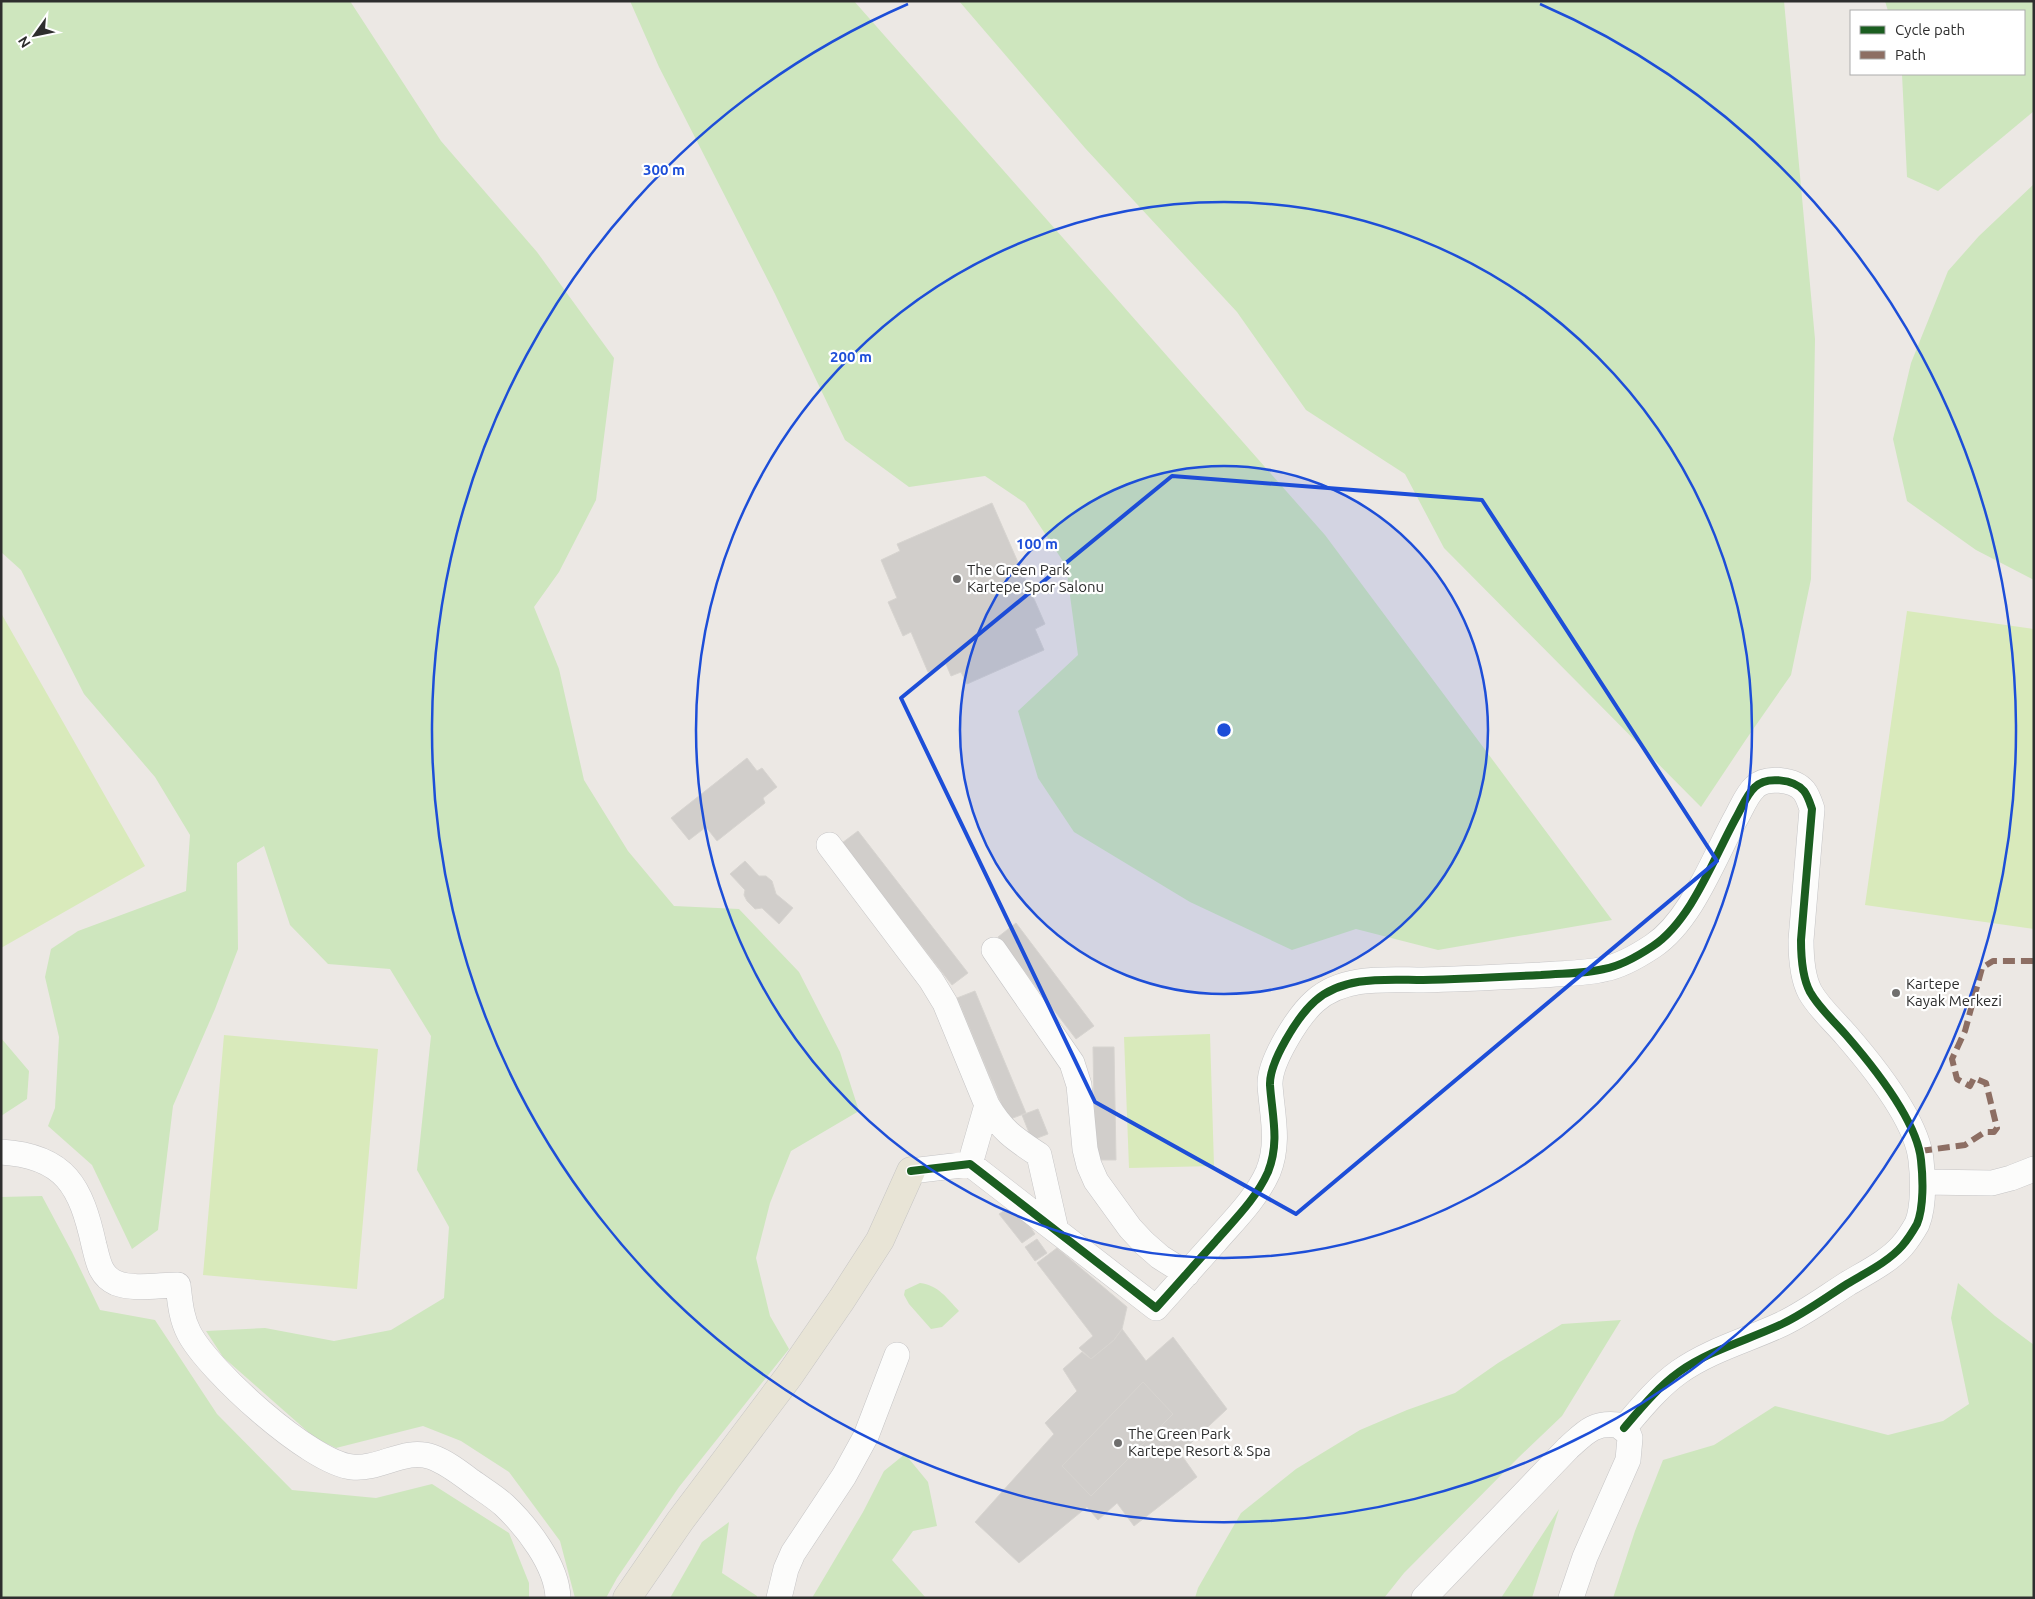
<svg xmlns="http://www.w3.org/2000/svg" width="2035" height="1599" viewBox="0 0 2035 1599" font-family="Ubuntu,sans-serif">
<rect width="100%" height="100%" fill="#ece8e4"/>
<!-- green -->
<path fill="#cee6be" d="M1 1H350L441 141 537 252 614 358 596 500 559 572 534 607 559 669 584 780 628 851 674 906 739 909 799 972 840 1052 859 1111 791 1151 770 1203 756 1258 770 1316 789 1349 679 1487 617 1578 606 1598H575L560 1541 509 1472 461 1441 423 1426 336 1448 315 1438 223 1357 206 1331 265 1328 334 1341 391 1330 444 1298 449 1227 417 1170 431 1036 390 969 328 964 290 925 264 846 237 863 238 949 215 1009 173 1106 158 1230 132 1249 92 1165 48 1126 55 1108 59 1037 45 977 51 949 78 931 186 891 190 835 155 777 84 694 21 570 1 552Z
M630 1H854L1325 535 1612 920 1438 950 1356 929 1292 950 1190 902 1074 832 1038 778 1018 711 1078 655 1066 566 1025 503 985 476 909 487 845 440 775 294 659 67Z
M959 1H1784L1815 339 1811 579 1791 675 1747 738 1701 807 1444 548 1405 474 1306 410 1237 312 1085 148Z
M1885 1H2034V111L1938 191 1907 177 1902 74H2024V11H1888Z
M2034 184V580L1976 550 1907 501 1893 439 1911 363 1948 271 1979 236Z
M1 1038 29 1071 27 1099 1 1116Z
M42 1196 72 1252 100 1310 155 1320 217 1414 292 1490 376 1498 432 1484 509 1533 529 1583V1598H1V1197Z
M920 1283C938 1285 947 1298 959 1311L942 1327 931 1329 909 1304 904 1295 905 1290Z
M1958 1283 1995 1316 2034 1345V1598H1613L1635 1531 1663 1460 1714 1445 1775 1406 1888 1435 1943 1421 1969 1404 1951 1318Z
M1621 1320 1562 1416 1519 1457 1404 1573 1384 1598H1195L1198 1588 1241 1513 1296 1469 1360 1430 1407 1410 1455 1393 1498 1363 1562 1324Z
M905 1454 928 1482 937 1526 913 1531 892 1560 926 1598H812L863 1512 884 1471Z
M1559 1509 1532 1598H1501Z
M729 1522 722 1573 757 1596V1598H670L702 1542Z"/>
<!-- pitch -->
<path fill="#d9eabb" d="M1907 611 2034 629V929L1865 905Z
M1 613 145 866 1 948Z
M1210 1034 1214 1166 1129 1168 1124 1037Z
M224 1035 378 1049 357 1289 203 1275Z"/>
<!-- building -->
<path fill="#d1cecb" stroke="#d7d4d0" d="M992 503 1045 624 1035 629 1044 650 967 684 961 672 951 676 946 664 928 672 911 632 903 636 888 602 897 598 881 560 900 551 897 544Z
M747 758 757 771 762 768 777 787 763 798 765 803 717 841 706 827 689 840 671 818Z
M858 831 968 973 952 985 842 843Z
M745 861 759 876H766L772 881 776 894 793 908 779 924 762 908 755 909 747 901 744 895 745 890 730 874Z
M1016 923 1094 1026 1076 1039 998 937Z
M975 991 1026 1113 1008 1120 957 998Z
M1093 1047H1114L1116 1160H1095Z
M1038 1109 1048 1134 1032 1140 1022 1115Z
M1015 1204 1035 1234 1022 1243 999 1214Z
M1037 1239 1047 1253 1035 1261 1025 1247Z
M1057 1248 1127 1307 1122 1329 1114 1340 1091 1359 1079 1348 1093 1336 1037 1263Z
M1122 1329 1146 1361 1173 1337 1227 1409 1180 1453 1197 1477 1134 1526 1117 1503 1098 1520 1087 1507 1019 1563 975 1522 1054 1434 1045 1423 1077 1391 1063 1369 1082 1352 1091 1359 1114 1340Z
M1143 1382 1173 1414 1091 1496 1062 1466Z"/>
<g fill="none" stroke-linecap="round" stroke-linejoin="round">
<!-- minor casing -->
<g stroke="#c5c4c5" stroke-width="26">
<path id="minor" d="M829 845 931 980 945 1003 987 1105 970 1164
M994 950 1072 1063 1079 1085 1085 1149 1089 1165 1096 1181 1130 1228 1144 1243 1160 1257 1187 1274
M987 1105C1002 1131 1015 1139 1039 1155L1056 1230
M1 1152C66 1156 81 1187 94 1245 98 1261 100 1276 116 1283 134 1290 159 1285 178 1285 180 1301 181 1318 189 1333 208 1370 310 1463 352 1467 380 1470 405 1447 432 1457 446 1462 459 1472 471 1481 482 1489 494 1496 504 1505 527 1527 557 1565 558 1598
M911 1171 970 1164 1156 1308C1176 1286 1195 1264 1215 1242 1234 1220 1256 1199 1268 1172 1280 1142 1272 1115 1270 1085 1269 1062 1298 1016 1315 1001 1344 975 1388 980 1423 980 1463 979 1502 977 1541 975 1562 973 1584 974 1604 969 1621 966 1638 956 1653 946 1692 920 1714 857 1737 816 1742 807 1747 794 1755 787 1766 776 1794 779 1804 791 1808 796 1810 803 1812 809L1801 940C1801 956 1802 977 1810 992 1819 1008 1834 1021 1846 1035 1872 1065 1917 1120 1921 1160 1923 1178 1924 1207 1917 1224 1913 1231 1908 1239 1902 1246 1888 1262 1865 1273 1847 1284 1825 1298 1805 1313 1782 1324 1748 1340 1710 1350 1679 1372 1658 1387 1641 1408 1624 1428
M1923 1182 1992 1183 2011 1178 2034 1169
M779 1598 786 1569 793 1553 844 1476 866 1436 897 1355
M1424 1598 1568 1448C1585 1433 1593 1422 1618 1425L1628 1433 1630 1438 1628 1460 1585 1557 1571 1598"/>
</g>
<!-- major casing -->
<g stroke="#c6c5c4" stroke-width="29">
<path id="major" d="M627 1598 680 1521 789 1376 842 1299 880 1240 911 1171"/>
</g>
<!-- minor -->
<use href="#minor" stroke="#fcfcfb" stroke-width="25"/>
<!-- major -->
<use href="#major" stroke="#e8e4d6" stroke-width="28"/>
<!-- quiet -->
<path stroke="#8d6e63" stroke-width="6" stroke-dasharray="12 6" stroke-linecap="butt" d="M1920 1151 1965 1145 1985 1132H1994L1997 1128 1986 1083 1974 1078 1970 1086 1957 1079 1952 1059 1965 1031 1982 968 1993 961H2034"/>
<!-- cycleway casing -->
<g stroke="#fff" stroke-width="11">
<path id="cycleway" d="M911 1171 970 1164 1156 1308C1176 1286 1195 1264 1215 1242 1234 1220 1256 1199 1268 1172 1280 1142 1272 1115 1270 1085 1269 1062 1298 1016 1315 1001 1344 975 1388 980 1423 980 1463 979 1502 977 1541 975 1562 973 1584 974 1604 969 1621 966 1638 956 1653 946 1692 920 1714 857 1737 816 1742 807 1747 794 1755 787 1766 776 1794 779 1804 791 1808 796 1810 803 1812 809L1801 940C1801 956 1802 977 1810 992 1819 1008 1834 1021 1846 1035 1872 1065 1917 1120 1921 1160 1923 1178 1924 1207 1917 1224 1913 1231 1908 1239 1902 1246 1888 1262 1865 1273 1847 1284 1825 1298 1805 1313 1782 1324 1748 1340 1710 1350 1679 1372 1658 1387 1641 1408 1624 1428"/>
</g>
<!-- cycleway -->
<use href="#cycleway" stroke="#1b5e20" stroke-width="8"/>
</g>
<!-- marked area -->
<path fill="none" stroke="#1d4ed8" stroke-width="4" stroke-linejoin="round" d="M1172 476 1482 500 1717 861 1296 1214 1095 1102 901 698Z"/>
<!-- distance rings -->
<circle cx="1224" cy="730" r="264" fill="#1d4ed8" fill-opacity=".12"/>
<g fill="none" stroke="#1d4ed8" stroke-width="2.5">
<circle cx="1224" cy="730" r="264"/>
<circle cx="1224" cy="730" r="528"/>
<path d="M1540 4A792 792 0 1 1 908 4"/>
</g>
<!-- markers -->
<g fill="#706f6e" stroke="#fff" stroke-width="2">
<circle cx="957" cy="579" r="5"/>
<circle cx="1896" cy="993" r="5"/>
<circle cx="1118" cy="1443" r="5"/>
</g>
<g text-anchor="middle" stroke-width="4.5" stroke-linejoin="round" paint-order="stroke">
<!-- poi labels -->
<g font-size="15" fill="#2e2e2e" stroke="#fff" text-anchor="start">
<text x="967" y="575">The Green Park<tspan x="967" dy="17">Kartepe Spor Salonu</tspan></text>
<text x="1906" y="989">Kartepe<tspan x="1906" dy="17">Kayak Merkezi</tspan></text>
<text x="1128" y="1439">The Green Park<tspan x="1128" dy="17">Kartepe Resort &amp; Spa</tspan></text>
</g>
</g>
<circle cx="1224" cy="730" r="8" fill="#1d4ed8" stroke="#fff" stroke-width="2.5"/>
<g font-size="15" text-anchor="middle" font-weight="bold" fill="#1d4ed8" stroke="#fff" stroke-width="4.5" stroke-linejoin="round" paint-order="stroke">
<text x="664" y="175">300 m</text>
<text x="851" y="362">200 m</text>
<text x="1037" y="549">100 m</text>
</g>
<!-- border -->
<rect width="2035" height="1599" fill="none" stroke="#2e2e2e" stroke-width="5"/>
<!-- legend -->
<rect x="1850" y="10" width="175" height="65" fill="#ffffff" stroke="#ababab"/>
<rect x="1860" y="26" width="25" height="8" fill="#1b5e20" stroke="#ababab"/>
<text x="1895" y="35" font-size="15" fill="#2e2e2e">Cycle path</text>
<rect x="1860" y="51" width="25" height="8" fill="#8d6e63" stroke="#ababab"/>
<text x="1895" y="60" font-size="15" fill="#2e2e2e">Path</text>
<!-- north arrow -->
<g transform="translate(35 35) rotate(237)" stroke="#ffffff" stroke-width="4" paint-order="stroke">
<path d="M0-4L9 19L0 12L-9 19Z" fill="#2e2e2e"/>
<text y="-8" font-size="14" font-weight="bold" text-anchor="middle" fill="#2e2e2e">N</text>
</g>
</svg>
